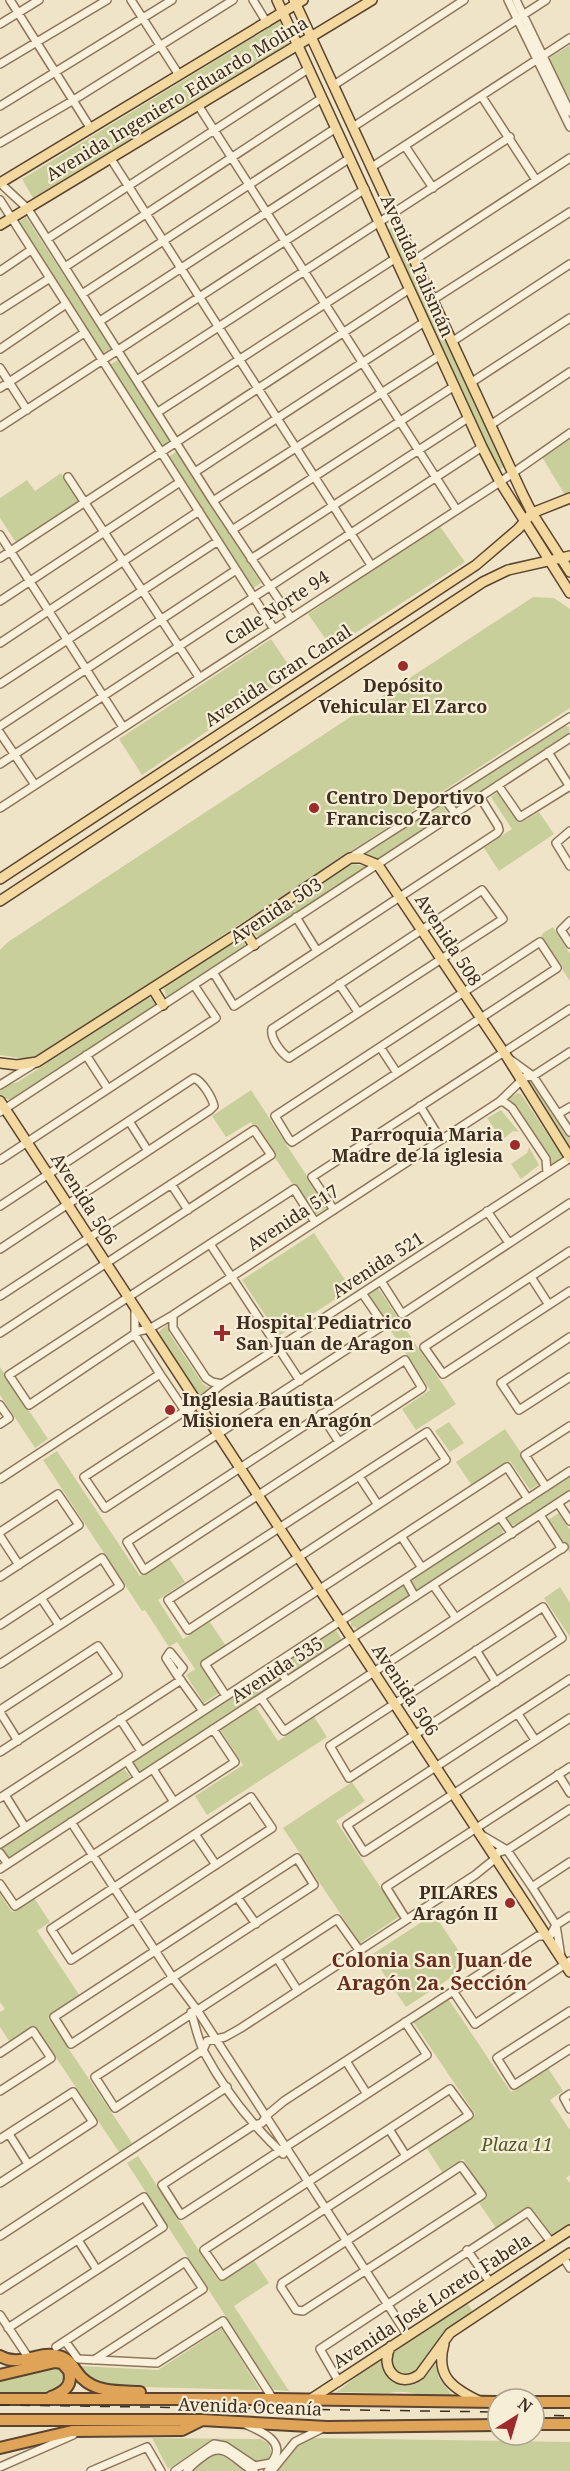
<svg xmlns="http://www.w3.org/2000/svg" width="570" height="2471" viewBox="0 0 570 2471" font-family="'Noto Serif',serif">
<rect width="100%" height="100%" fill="#f0e4c8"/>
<!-- green -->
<path fill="#c9cf9b" d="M280 21 288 44 33 198 22 179Z
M570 45V99L547 59Z
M26 217 111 348 102 354 17 223Z
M391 227 395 228 506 465 501 469 497 468 487 449 391 241 388 232Z
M118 360 170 440 161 446 109 365Z
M570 439V492L565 495 542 457Z
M177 451 261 583 252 589 168 457Z
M61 473 81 502 17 544 0 518V498L27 480 35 491Z
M439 525 465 562 332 648 308 614Z
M533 597 554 598 570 609V708L41 1054 25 1059 0 1055V950L8 942Z
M271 639 294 673 142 775 119 739Z
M561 725 569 727 570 735 460 807 454 802 456 796Z
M500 790 522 822 539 812 554 834 499 871 484 848 512 829 491 797Z
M443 805 448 814 446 816 382 857 377 859 366 853 438 806Z
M352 864 367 866 366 869 261 938 253 934V928L259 924Z
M553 927 570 954V981L541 937 543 933Z
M236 938 244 941 245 945 242 949 169 997 166 996 164 988 166 985Z
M148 997 154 1000 156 1004 154 1008 11 1100 0 1097V1087L18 1082Z
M527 1077 532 1079 570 1136V1148L526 1082Z
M251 1090 327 1207 314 1216 251 1122 226 1137 212 1116Z
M518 1093 521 1094 562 1156V1160L551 1167V1160L513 1103 507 1099Z
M501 1110 519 1132 513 1131 502 1140 487 1118Z
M529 1147 539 1165 521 1179 511 1164 527 1153Z
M314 1233 351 1289 279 1336 242 1280Z
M378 1288 456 1404 416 1430 402 1409 430 1390 367 1295Z
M169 1323V1333L203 1384 212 1389 201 1396 197 1395 157 1333Z
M0 1367 48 1439 35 1448 0 1395Z
M449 1422 464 1443 450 1452 435 1431Z
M505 1429 541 1483 530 1490 510 1461 473 1487 456 1462Z
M57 1451 140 1576 169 1558 185 1582 158 1600 183 1639 210 1622 226 1646 200 1664 219 1693 204 1703 186 1675 195 1669 177 1642 169 1647 145 1610 142 1611 43 1460Z
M570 1476V1491L519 1524 510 1525 507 1518 511 1515Z
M559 1513 570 1530V1553L548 1520Z
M498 1523 503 1531 501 1536 419 1590H415L411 1583 413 1579Z
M401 1586 404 1587 409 1594 408 1597 364 1626 358 1629 351 1626V1618Z
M560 1587 570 1603V1637L544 1598Z
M335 1628 342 1640 295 1671 286 1673 282 1667 284 1661Z
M272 1669 282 1678 280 1682 146 1769 138 1771 134 1764 136 1758Z
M253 1703 278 1741 314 1717 327 1737 207 1815 195 1796 243 1765 218 1726Z
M123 1768 130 1776 126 1782 9 1859 7 1858 2 1848Z
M352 1782 365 1801 336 1821 400 1916 360 1943 283 1828Z
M0 1894 12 1912 34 1898 50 1922 37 1931 80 1996 48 2018 132 2143 119 2152 35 2026 10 2042 0 2027V2012L5 2009 0 2002Z
M434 1914 469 1966 406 2007 371 1955Z
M447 1997 511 2092 548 2068 563 2091 550 2100 570 2130V2175L566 2178 570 2183V2226L551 2239 529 2207 496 2228 477 2200 486 2194 463 2159 442 2172 426 2147 475 2114 412 2020Z
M138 2156 218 2280 253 2259 269 2283 234 2306 289 2391 273 2390 127 2163Z
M467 2303 473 2312 451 2328 417 2373 408 2377 394 2371 391 2361 395 2351Z
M222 2328 260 2390 103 2386 92 2381 78 2366 158 2370Z
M382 2356C383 2373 401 2393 419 2382 426 2378 431 2370 435 2363L439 2378 452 2395C443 2395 431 2397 422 2395 410 2393 401 2390 389 2393L337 2392Z
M53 2366 59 2367 65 2374 66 2380 58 2391 0 2396V2379Z
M152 2438 261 2439 268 2443 272 2453 268 2460 253 2463 225 2442H211L168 2469Z
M310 2438 570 2442V2471H276L295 2446Z
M212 2453H224L249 2471H191Z"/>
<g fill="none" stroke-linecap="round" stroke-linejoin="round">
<!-- minor casing -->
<g stroke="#8d765c" stroke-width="10">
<path id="minor" d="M10 0 91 129
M131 0 179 75
M253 0 267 23
M508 0 570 127
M516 0 570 112
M523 15 546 0
M0 24 39 0
M0 64 107 0
M334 85 464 0
M482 97 536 180
M198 105 456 509
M0 106 172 0
M353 127 518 19
M0 143 72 101 233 0
M405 146 433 188
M111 159 371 565
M372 167 570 38
M0 183 28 209 213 501 291 618
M0 200 274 629
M47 239 308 69
M416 259 570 158
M65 267 322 98
M0 271 31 250
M82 294 336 128
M434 299 570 212
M0 310 50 278
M100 321 350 158
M453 341 570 264
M0 349 66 304
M0 368 27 410
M137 380 510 137
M472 382 570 318
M0 388 84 333
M158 412 396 258
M492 424 570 372
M0 427 365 189
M195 472 423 323
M68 477 199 677
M213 501 439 356
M232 530 453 387
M0 535 123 727
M0 558 408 290
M251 559 468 418
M0 601 180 482
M0 643 199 511
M0 684 218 541
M0 726 236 570
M0 733 35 785
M548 752 570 787
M0 764 482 447
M498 785 520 817 570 786
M444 798 455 813
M0 808 500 482 570 433
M570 831 556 843 570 866
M350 858 570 717
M482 890 503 919 292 1056 289 1058C281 1053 270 1038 272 1029Z
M296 917 317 951
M570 921 561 930 570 944
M540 942 557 968 292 1142 289 1139 275 1116Z
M213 972 234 1006 497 833 499 830 498 826 480 797
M339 984 358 1012
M380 1047 397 1073
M86 1055 108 1089
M511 1060 533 1076 570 1132
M0 1085 37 1062
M499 1102H504L512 1108 546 1159 547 1173
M420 1106 441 1140
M0 1112 570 738
M558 1114 570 1107
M129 1121 148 1151
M0 1160 216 1018 194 985
M171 1184 188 1210
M0 1206 194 1078C202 1081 212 1097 214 1106L210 1110 0 1249
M334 1210 312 1177 570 1009
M487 1211 509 1243
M315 1222 294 1189 9 1375 29 1405 139 1331 149 1329 173 1315 499 1102 525 1077 533 1076 570 1052
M210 1244 300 1381
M570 1251 424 1347 443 1374 570 1291
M531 1277 549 1305
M381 1281 402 1314 570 1203
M362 1293 384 1325 105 1508 84 1477 185 1411 191 1409 222 1384 570 1158
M0 1296 254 1130 271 1155 0 1333
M135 1307V1335L160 1374 185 1411 210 1424
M173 1315V1328L206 1378 212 1382 222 1384
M570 1337 501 1383 519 1410 570 1377
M405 1360 422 1388 144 1570 127 1542Z
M0 1405 9 1418 0 1424
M321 1414 339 1442
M427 1432 446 1460 188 1630 168 1600Z
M359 1476 378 1505
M0 1479 160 1374
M546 1487 525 1455 570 1426
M558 1503 570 1521
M540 1515 562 1549
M500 1517 512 1534
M0 1532 58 1494 79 1525 0 1577
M0 1536 19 1565
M401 1536 422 1568
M405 1579 415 1597
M433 1585 456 1618
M41 1598 59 1625
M543 1607 562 1638 349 1778 330 1746Z
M0 1625 102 1558 120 1586 0 1664
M476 1650 496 1682
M276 1664 287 1681
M177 1675 166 1658 170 1652 183 1668 177 1675 203 1711
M570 1679 347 1825 364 1852 570 1718
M226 1696 205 1664 507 1467 528 1499
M261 1698 284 1731 564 1547
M0 1710 98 1646 118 1675 0 1752
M0 1712 18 1741
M518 1714 535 1740
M120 1719 141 1751
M127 1761 138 1778
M153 1769 174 1802
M558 1774 570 1793
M5 1795 25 1827
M251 1797 272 1828 71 1960 51 1929Z
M0 1798 181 1680
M71 1822 173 1978 197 2010 408 2336
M195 1834 216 1865
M480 1834 507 1850 532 1887 556 1925 561 1957
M0 1844 570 1471
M0 1853 8 1864
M297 1858 314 1885 71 2044 54 2017Z
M0 1869 570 1495
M0 1884 15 1906 235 1762 213 1729
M532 1887 570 1862
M237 1897 256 1924
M406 1919 386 1887 570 1767
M277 1958 298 1991
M453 1991 475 2024 570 1961
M570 2011 497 2058 514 2085 570 2049
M191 2012C195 2024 198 2040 204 2052 224 2089 252 2125 283 2154
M405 2022 427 2055 181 2215 162 2185 254 2125 262 2123 266 2116 284 2101 538 1936H550L556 1925 570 1916
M203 2050 115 2108 95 2077 337 1919 359 1950
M203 2050 207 2041 225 2037 241 2028 475 1875 496 1858 498 1852 507 1850 570 1809
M0 2053 33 2031 51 2058 0 2091
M346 2061 367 2094
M450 2089 469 2115 222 2276 204 2250Z
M570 2094 564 2098 570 2109
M389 2129 406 2156
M9 2134 28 2164
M0 2139 73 2092 93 2122 0 2183
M461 2166 482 2195 303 2311 296 2310 281 2287 282 2283Z
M0 2236 227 2087
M78 2240 97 2270
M467 2250 490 2282
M563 2257 570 2268
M0 2290 144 2197 163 2227 8 2328
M0 2315 28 2357
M65 2341 78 2359 157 2363 223 2321 273 2399
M56 2347 185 2262 203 2289 94 2360
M339 2382 320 2349 528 2212 551 2242
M0 2467 73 2435
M91 2471 147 2447 161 2471
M175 2471 214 2444 225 2446 255 2466 271 2463C288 2443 263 2432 247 2425
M187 2471C192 2464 198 2460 205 2455 226 2440 236 2463 254 2471
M268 2471 274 2468 295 2442 321 2429"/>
</g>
<!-- major casing -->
<g stroke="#5b4430" stroke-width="12">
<path id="major" d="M277 0 482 447 500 482 570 593
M294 0 522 493 532 513 570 572
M0 183 303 0
M0 225 372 0
M0 879 476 565 518 529 532 513 570 498
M0 901 483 582 508 570 570 556
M243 930 254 945
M153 989 163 1005
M0 1063 17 1065 37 1062 243 930 350 858H361L378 865 507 1057 570 1158
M0 1101 570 1972
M444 2344C435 2376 452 2388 479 2401
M391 2346C378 2368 399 2390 420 2374L450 2333 570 2253
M311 2399 570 2230"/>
</g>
<!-- highway casing -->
<g stroke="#5b4430" stroke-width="14">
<path id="highway" d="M0 2356C21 2368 38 2350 59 2356 71 2359 74 2370 82 2378 97 2393 120 2391 140 2392
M0 2375 55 2362 62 2363 69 2371C73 2386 64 2392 51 2397
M0 2399H273L498 2402
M534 2402H570
M0 2420H202L327 2427 498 2425
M534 2424H570
M0 2448 72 2431 182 2430 202 2420"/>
</g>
<!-- minor -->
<use href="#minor" stroke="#faf1dc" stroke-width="7"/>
<!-- major -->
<use href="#major" stroke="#f3d9a0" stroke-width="9"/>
<!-- highway -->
<use href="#highway" stroke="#e0a458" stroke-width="10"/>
<!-- rail -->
<path stroke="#3d2e20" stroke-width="1.5" stroke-dasharray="10 10" stroke-linecap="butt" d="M0 2405 498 2412
M534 2415 570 2416"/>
</g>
<!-- markers -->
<g fill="#9e2a2b" stroke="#f7eed8" stroke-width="2">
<circle cx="403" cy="666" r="6"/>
<circle cx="314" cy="808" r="6"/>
<circle cx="515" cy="1145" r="6"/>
<path d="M219 1324h6v6h6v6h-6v6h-6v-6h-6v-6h6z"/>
<circle cx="170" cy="1410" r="6"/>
<circle cx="510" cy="1903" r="6"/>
</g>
<g text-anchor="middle" stroke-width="4.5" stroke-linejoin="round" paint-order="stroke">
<!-- street labels -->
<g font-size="18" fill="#3d2e20" stroke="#f7eed8">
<text transform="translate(177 99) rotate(-31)" y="6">Avenida Ingeniero Eduardo Molina</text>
<text transform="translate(417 266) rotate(66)" y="6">Avenida Talismán</text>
<text transform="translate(277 608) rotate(-33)" y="6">Calle Norte 94</text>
<text transform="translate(278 676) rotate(-33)" y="6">Avenida Gran Canal</text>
<text transform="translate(276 911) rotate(-33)" y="6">Avenida 503</text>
<text transform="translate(448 940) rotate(57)" y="6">Avenida 508</text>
<text transform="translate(84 1199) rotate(57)" y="6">Avenida 506</text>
<text transform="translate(293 1218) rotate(-33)" y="6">Avenida 517</text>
<text transform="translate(378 1265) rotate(-33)" y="6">Avenida 521</text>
<text transform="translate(277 1670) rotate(-33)" y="6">Avenida 535</text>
<text transform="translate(405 1690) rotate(57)" y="6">Avenida 506</text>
<text transform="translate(432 2301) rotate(-33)" y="6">Avenida José Loreto Fabela</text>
<text transform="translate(250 2407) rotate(2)" y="6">Avenida Oceanía</text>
</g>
<!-- poi labels -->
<g font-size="18" font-weight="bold" fill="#3d2e20" stroke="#f7eed8" text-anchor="start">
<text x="403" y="692" text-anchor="middle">Depósito<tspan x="403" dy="21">Vehicular El Zarco</tspan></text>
<text x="326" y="804">Centro Deportivo<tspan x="326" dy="21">Francisco Zarco</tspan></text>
<text x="503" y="1141" text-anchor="end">Parroquia Maria<tspan x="503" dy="21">Madre de la iglesia</tspan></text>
<text x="236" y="1329">Hospital Pediatrico<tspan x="236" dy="21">San Juan de Aragon</tspan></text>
<text x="182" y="1406">Inglesia Bautista<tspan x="182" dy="21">Misionera en Aragón</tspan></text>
<text x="498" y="1899" text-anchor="end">PILARES<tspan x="498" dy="21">Aragón II</tspan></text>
</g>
<!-- park labels -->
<g font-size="18" font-style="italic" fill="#4d5a26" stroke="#f7eed8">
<text x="517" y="2151">Plaza 11</text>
</g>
<!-- neighbourhood labels -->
<g font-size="20" font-weight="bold" fill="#6b2e1e" stroke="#f7eed8">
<text x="432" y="1967">Colonia San Juan de<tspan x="432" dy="23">Aragón 2a. Sección</tspan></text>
</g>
</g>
<!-- north arrow -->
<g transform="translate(516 2417) rotate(37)"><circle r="28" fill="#f7eed8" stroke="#ada18e" stroke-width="1.5"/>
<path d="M0-4.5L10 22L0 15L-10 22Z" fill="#9e2a2b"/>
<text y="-9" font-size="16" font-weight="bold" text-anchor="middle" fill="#3d2e20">N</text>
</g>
</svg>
